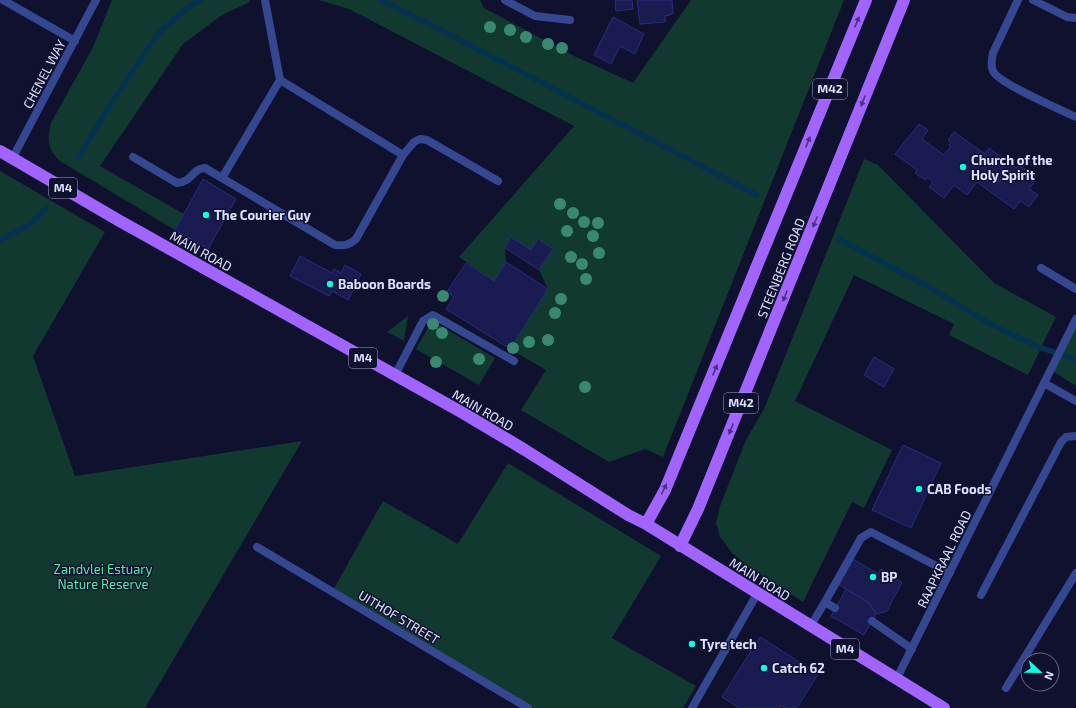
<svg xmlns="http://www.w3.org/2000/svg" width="1076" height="708" viewBox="0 0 1076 708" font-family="'Exo 2',sans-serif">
<rect width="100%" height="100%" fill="#0f112f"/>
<!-- green -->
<path fill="#12392f" d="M112 0H249L250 2 222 15 183 44 100 166 184 214 175 230 60 161C47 149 47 139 51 123L93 47Z
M319 0H480L484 8 574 56 633 83 691 0H844L663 457 645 449 609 462 521 410 546 370 510 349 548 289 539 270 553 249 538 239 531 250 511 237 505 248 506 262 494 281 459 257 574 126 349 9Z
M864 159 878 165 994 283 1056 317 1028 375 949 335 954 324 854 275 795 401 892 450 864 508 852 502 803 602 749 567 732 553 720 537 716 523 720 506 746 440 764 409Z
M0 171 105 232 33 356 75 476 302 441 145 708H0Z
M408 316 404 341 387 332Z
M1076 318V386L1051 370Z
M432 321 495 358 479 385 416 349Z
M508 463 661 556 612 638 696 686 683 708H522L332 592 383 501 458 544Z"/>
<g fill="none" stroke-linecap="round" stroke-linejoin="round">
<!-- stream -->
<path stroke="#063251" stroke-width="5.5" d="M380 0 439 29 757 195
M79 157 105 113 157 35 182 12 200 0
M839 239 934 290 992 325 1039 347 1076 360
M0 240 29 225 47 208"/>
</g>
<!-- building -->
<path fill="#191b51" stroke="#292c7f" d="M615 0H632L633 9 616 11Z
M639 0H672L673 14 665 16V22L640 24 637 1Z
M613 17 644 34 635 54 620 46 611 64 594 55Z
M919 124 928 130 922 139 944 155 951 146 949 145 951 142 948 140 954 132 985 154 989 148 1016 168 1019 165 1025 169 1023 172 1035 181 1029 189 1038 195 1029 207 1020 201 1014 209 977 182 967 195 954 185 944 198 929 187 933 182 927 177 925 180 915 173 917 170 895 154Z
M203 179 236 199 208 249 175 230Z
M511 237 531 250 538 239 553 249 539 270 505 248Z
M300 256 332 273 334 269 341 273 345 265 361 274 348 300 332 291 329 296 290 276Z
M506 262 548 289 510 349 446 309 454 297 447 292 466 263 494 281Z
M874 357 894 369 884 387 864 375Z
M903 445 941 463 911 528 872 510Z
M853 559 878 574 881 569 902 582 887 611 876 614 868 602 839 585Z
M846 589 868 602 876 614 864 635 831 616Z
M760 637 818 674 797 708H785L781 705 779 708H739L722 697Z"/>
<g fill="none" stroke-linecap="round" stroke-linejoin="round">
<!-- lane -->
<path stroke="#364792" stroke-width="8" d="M265 0 280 80 403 155
M133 157 177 183C194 181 191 169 205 168L335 245C345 246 349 245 356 239L403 155 414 142 420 139 427 140 498 181
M222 178 280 80
M1041 268 1076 289
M395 375 423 321 433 315 514 361
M981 595 1061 442 1066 437 1076 436
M825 602 861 538 871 532 950 573
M872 621 912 649
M810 627 825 602 835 608
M1006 688 1076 573"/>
<!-- street -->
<path stroke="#364792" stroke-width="8" d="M3 0 75 41
M505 0 535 16 570 20
M1018 0 993 53C992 59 990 65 993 71 998 83 1061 110 1076 117
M1033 0 1067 17 1076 18
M12 159 96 0
M1044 383 1076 401
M257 547 528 708
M896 680 1076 319
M692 708 757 594"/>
<!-- primary -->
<path stroke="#a264ff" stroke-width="12" d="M0 151 118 220 463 413 525 450 628 515 646 524 944 708
M646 524 665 490 866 0
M680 546 698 509 904 0"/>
</g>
<!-- trees -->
<g fill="#398971">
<circle cx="490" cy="27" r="6"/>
<circle cx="510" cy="30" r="6"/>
<circle cx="526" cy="37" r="6"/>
<circle cx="548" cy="44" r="6"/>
<circle cx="562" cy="48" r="6"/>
<circle cx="560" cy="204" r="6"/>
<circle cx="573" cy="213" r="6"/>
<circle cx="584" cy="222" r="6"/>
<circle cx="598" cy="223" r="6"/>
<circle cx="567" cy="231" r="6"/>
<circle cx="593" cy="236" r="6"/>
<circle cx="599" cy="253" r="6"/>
<circle cx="571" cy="257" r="6"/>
<circle cx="582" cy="264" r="6"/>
<circle cx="586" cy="279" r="6"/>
<circle cx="443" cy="296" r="6"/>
<circle cx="561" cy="299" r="6"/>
<circle cx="555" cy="313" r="6"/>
<circle cx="433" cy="324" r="6"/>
<circle cx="442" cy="333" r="6"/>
<circle cx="548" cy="340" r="6"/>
<circle cx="529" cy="342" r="6"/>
<circle cx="513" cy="348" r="6"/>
<circle cx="479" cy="359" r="6"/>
<circle cx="436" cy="362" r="6"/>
<circle cx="585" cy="387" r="6"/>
</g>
<!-- one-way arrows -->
<defs><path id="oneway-solid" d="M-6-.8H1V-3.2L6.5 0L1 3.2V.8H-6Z"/></defs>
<g fill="#4a3282">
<use href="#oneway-solid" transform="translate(857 22) rotate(-68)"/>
<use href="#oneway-solid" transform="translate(863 101) rotate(112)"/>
<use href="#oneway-solid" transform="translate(808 142) rotate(-68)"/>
<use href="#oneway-solid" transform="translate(815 222) rotate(112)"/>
<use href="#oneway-solid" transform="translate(785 296) rotate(112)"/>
<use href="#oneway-solid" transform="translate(715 370) rotate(-67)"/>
<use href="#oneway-solid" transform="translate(731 429) rotate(112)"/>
<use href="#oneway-solid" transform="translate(664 489) rotate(-64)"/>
</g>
<!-- markers -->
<g fill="#09ffe0" stroke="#0f112f" stroke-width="1.5">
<circle cx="963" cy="167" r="4"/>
<circle cx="206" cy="215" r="4"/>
<circle cx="330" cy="284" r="4"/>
<circle cx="919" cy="489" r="4"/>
<circle cx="873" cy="577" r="4"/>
<circle cx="692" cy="644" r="4"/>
<circle cx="764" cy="668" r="4"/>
</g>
<g text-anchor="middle" stroke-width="3" stroke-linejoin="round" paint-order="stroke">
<!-- shield labels -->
<g fill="#0f112f" stroke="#9fa3c1" stroke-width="1">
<rect x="813" y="79" width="34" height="20" rx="3"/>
<rect x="49" y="178" width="28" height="20" rx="3"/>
<rect x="349" y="348" width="28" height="20" rx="3"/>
<rect x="724" y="393" width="34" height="20" rx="3"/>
<rect x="831" y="639" width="28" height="20" rx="3"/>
</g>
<g font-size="12" font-weight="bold" fill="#dde1ff">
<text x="830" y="93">M42</text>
<text x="63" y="192">M4</text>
<text x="363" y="362">M4</text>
<text x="741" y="407">M42</text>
<text x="845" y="653">M4</text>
</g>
<!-- street labels -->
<g font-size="13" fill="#dde1ff" stroke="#0f112f">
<text transform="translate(44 74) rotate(-62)" y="5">CHENEL WAY</text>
<text transform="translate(201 251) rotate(29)" y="5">MAIN ROAD</text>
<text transform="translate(781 268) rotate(-68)" y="5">STEENBERG ROAD</text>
<text transform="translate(483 410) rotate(30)" y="5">MAIN ROAD</text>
<text transform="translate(944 559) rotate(-64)" y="5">RAAPKRAAL ROAD</text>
<text transform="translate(760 579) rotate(32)" y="5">MAIN ROAD</text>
<text transform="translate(399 617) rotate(31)" y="5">UITHOF STREET</text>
</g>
<!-- poi labels -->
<g font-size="13" font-weight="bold" fill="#dde1ff" stroke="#0f112f" text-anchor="start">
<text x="971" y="165">Church of the<tspan x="971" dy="15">Holy Spirit</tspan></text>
<text x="214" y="220">The Courier Guy</text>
<text x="338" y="289">Baboon Boards</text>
<text x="927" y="494">CAB Foods</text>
<text x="881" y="582">BP</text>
<text x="700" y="649">Tyre tech</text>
<text x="772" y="673">Catch 62</text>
</g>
<!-- park labels -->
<g font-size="13" fill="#5ceca7" stroke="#0f112f">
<text x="103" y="574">Zandvlei Estuary<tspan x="103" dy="15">Nature Reserve</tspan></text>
</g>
</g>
<!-- north arrow -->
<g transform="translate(1040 672) rotate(112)"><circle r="19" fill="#0f112f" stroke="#616482"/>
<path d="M0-3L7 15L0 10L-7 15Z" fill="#09ffe0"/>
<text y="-6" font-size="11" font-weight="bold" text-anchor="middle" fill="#dde1ff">N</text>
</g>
</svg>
